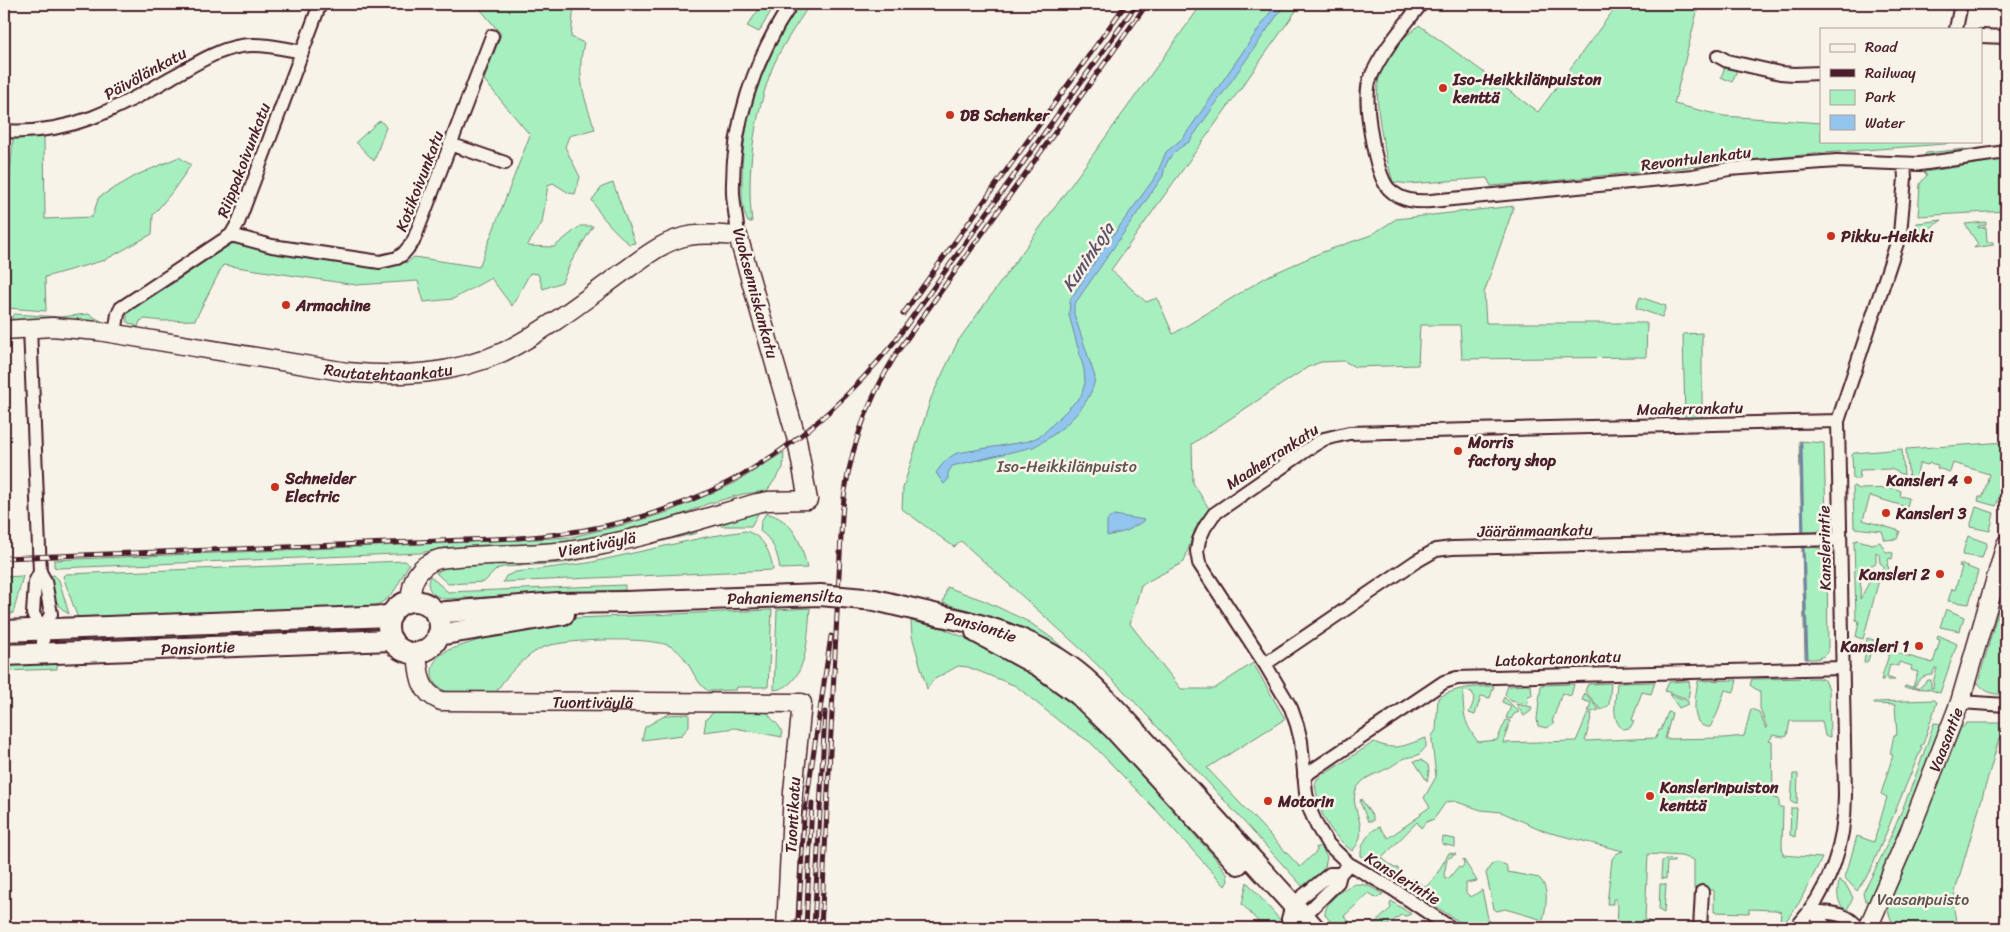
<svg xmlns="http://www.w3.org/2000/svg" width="2010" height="932" viewBox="0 0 2010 932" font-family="Sriracha,sans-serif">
<rect width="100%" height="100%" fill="#f7f3e8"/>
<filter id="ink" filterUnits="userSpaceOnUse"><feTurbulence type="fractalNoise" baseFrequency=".02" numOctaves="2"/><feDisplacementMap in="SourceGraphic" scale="10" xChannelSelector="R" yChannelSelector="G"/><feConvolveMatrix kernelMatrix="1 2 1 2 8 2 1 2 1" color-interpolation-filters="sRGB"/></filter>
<g filter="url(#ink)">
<!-- green -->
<path fill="#a6f0bf" stroke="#788875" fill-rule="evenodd" d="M476 4 574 5 571 37 584 43C576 76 584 98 595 129L569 136 565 147 580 177 575 194 569 193 553 183 548 185 542 223 527 246 554 247 580 226H593L571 262 562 282 543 289 538 274 530 273 512 306 491 278 453 299 424 302 418 281 356 285 223 265 195 320 163 321 145 319 140 321 138 327 127 322V312L139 303 172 284 231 244 240 243 384 267 408 262 414 257 479 267 530 135 484 80 501 34Z
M763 4H775L759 32 747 26Z
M798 4H810C796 26 779 49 770 74 754 120 746 173 752 222H748C741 208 742 195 742 181 741 117 764 57 798 4Z
M1202 4H1301L1111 270 1146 302 1157 298 1173 334 1268 276 1320 253 1371 235 1396 219 1514 206 1484 293 1486 323H1647L1646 357 1462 359 1460 325H1420L1418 365 1355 367 1344 361 1321 362 1308 367 1192 444 1193 483 1210 510 1195 529 1184 562 1141 585 1130 624 1181 689H1214L1253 663 1285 719 1207 768 1300 867 1317 851 1316 847H1321L1327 857 1324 872 1304 888 1132 699 1082 650 961 541 954 547 902 509 903 488 931 398 958 341Z
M1618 4H1699L1674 104 1724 116 1821 123V141H1952L1945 144 1823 153 1532 183 1491 186 1487 178 1409 184 1393 182C1385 154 1370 94 1382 68 1386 59 1395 47 1402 40 1407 34 1414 31 1419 25L1538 112Z
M1725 67 1737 70 1732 82 1721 77Z
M381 121 386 127 374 161 356 142 378 122Z
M44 137 45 219 92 217 99 197 137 175 179 157 191 165 172 192 153 215 152 234 105 260 45 277 46 311 6 308 4 309V202H8L13 138Z
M1964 149 1965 153 1923 158 1926 153Z
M2006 159V211L1918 216 1920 184 1927 175 1924 172Z
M613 183 635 243 629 244C614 230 601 218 592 200L602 187Z
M1942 220 1918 236 1916 235 1917 223Z
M1986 222V225L1978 226V228L1986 227 1987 242H1993V245L1974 248 1978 244 1965 224Z
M1640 297 1666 306 1662 317 1636 308Z
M14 314 60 317 88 314 109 325 36 319 13 321 12 316Z
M1702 333V418H1685L1683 334Z
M1799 441 1824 443 1826 521C1823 534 1813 532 1802 532Z
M2006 442V477L1996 506 1978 501 1979 497H1983L1989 474 1953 463 1950 472 1937 468 1938 465 1929 463 1928 465 1920 463 1914 482 1911 480 1907 484 1909 480 1906 449Z
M1902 449 1904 475 1891 469 1860 470 1859 479H1853L1852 455 1854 453Z
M784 452 783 468 767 491 743 494 707 504 673 518 617 534 558 545 444 548 420 553 59 568 54 567V560L517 540 571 537 628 524 668 512 735 483Z
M1853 486 1860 489 1894 488 1901 491 1900 496 1909 498 1907 507 1870 496 1863 520 1900 531 1897 539 1885 540 1882 531 1854 528Z
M1976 507 1994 513 1990 531 1970 527Z
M752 513H757L758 514 751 526H721V524Z
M766 513C794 520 801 542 807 568L780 569C778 554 773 540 760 531L761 522Z
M696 531 697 533 600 556 564 563 503 567 497 569 484 582 448 584 436 573 446 567 502 562Z
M745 531C763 535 771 553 773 570L503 582 506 576 516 572 588 563 706 537Z
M1968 536 1987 543 1982 558 1962 555Z
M1858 540 1872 544 1880 542 1886 552 1893 553 1892 559 1889 558 1887 566 1889 567 1885 581 1879 580 1863 639 1856 637 1859 621 1856 620 1854 541ZM1876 552 1879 554 1880 563 1884 566V569L1875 572 1860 599 1861 570 1876 563Z
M1802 547C1813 547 1820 545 1827 556L1828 651C1823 660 1814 659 1805 659Z
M405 561 409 564C396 586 395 601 367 608L83 619 77 616 63 576 66 574Z
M1960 564 1978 571 1969 604 1948 601 1952 589 1955 590 1962 567 1959 566Z
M2006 566V694C1994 695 1986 693 1978 683L2001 600Z
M54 575 59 580 69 614C55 607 52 590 49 576Z
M23 576 14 610 12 614H4V577Z
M430 576 448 592 625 585V590L446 599C434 597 424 589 430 576Z
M947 587 985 601 1029 622 1053 639 1126 706 1259 849 1258 850 1236 833 1041 640C1010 623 978 613 943 603Z
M810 608C808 633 808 687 774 690L777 610Z
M1946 609 1964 617 1960 631 1940 627Z
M772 610 768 687H737L736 690 708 691C692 680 690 657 672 647 655 636 564 639 544 647 527 654 504 677 495 694 476 693 429 701 432 670 433 660 441 654 448 650L507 631 576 618Z
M911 621 942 628 1004 654 1066 697 1113 737 1198 839 1213 855 1227 874 1228 881 1225 886 1157 811 1090 742 1060 722 1016 686 968 667 958 666 933 680 927 689 912 636Z
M380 624V633L77 644 76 635Z
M1938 635 1957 644 1940 693 1928 689 1904 688 1905 686 1913 687 1918 672 1911 670 1912 666 1899 662 1898 666 1890 664 1887 677 1895 680H1887L1884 677 1883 680H1881L1892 645 1898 648 1897 653 1933 663 1940 640 1937 639ZM1935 668H1937L1934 679 1933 688H1931V680H1928L1919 688H1914C1918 680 1923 675 1932 675Z
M1867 638 1874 640 1868 661 1864 663Z
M57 660V669L4 671V662Z
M1818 678 1825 680 1829 689 1830 737 1825 736 1822 721H1790L1787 736 1783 737 1773 735 1769 741 1772 742 1773 798 1779 799V807H1783L1782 846 1783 855 1822 858 1799 903 1783 925 1780 922 1781 912 1775 910 1749 909V913L1714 912V890L1694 889V860L1681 856 1648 854 1645 920 1651 922V928H1617L1618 905 1616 904V899H1613V904H1607L1612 859 1616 854 1623 851 1547 832 1501 812 1481 810 1454 801 1446 802 1434 819 1426 822 1421 828 1417 822 1382 858 1394 868H1398L1399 874 1394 879 1361 856C1360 845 1370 829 1380 827L1388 838 1421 815 1420 814 1430 807 1424 798 1436 777 1432 741V736L1436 730 1438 698C1456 687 1473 687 1494 686L1490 698 1481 696 1475 715 1469 713C1472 705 1476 700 1472 692L1463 691C1463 714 1464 723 1478 742L1497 740 1506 720 1510 721 1503 743 1576 741 1588 713 1592 714 1585 741 1656 738 1659 730H1661L1668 712 1672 713 1665 739 1724 738 1744 736 1751 709 1759 712 1766 729 1767 728 1760 708V692L1750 685 1752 679Z
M1737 680 1734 692 1725 690 1717 714 1710 727C1688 728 1696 694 1698 681Z
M1689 681 1690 687 1688 699 1665 691 1669 682Z
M1655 682 1651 694 1642 692 1632 720 1634 721 1630 728 1623 729C1610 720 1616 698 1617 683Z
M1611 683 1609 705 1601 710 1585 691 1588 684Z
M1574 684 1571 696 1562 693 1552 722 1554 723 1547 728 1538 726 1537 719 1541 685Z
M1531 685 1532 695 1528 696 1527 704 1511 701 1505 694 1508 686Z
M1585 693 1599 710 1592 712 1588 711 1591 703 1582 700Z
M1669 694 1688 701V704L1679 708Z
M1504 697 1519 712 1514 714 1511 719 1506 718 1511 706 1502 702Z
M1934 700 1937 702 1923 744 1920 746 1922 747 1871 869 1857 891 1845 878 1857 836 1874 842 1887 797 1881 794 1893 755 1890 754 1894 735H1897L1895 705 1874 704V702Z
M1516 704 1532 707 1531 711 1524 716Z
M718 711H767C771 722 783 724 782 737L735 728 704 732 706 719 714 712Z
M689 714V726L682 735 642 740 645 727 666 715Z
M1934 723 1945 724 1930 764 1869 902 1865 900 1863 893C1892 839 1915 781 1934 723Z
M1967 723H2006V734L1999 739 1956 888 1953 903 1957 928H1894L1887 908 1890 901 1912 851 1916 835 1957 727H1963Z
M1426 738V747C1424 749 1421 753 1418 755 1414 757 1407 757 1403 759 1397 762 1392 767 1386 769 1377 774 1366 776 1359 785 1343 804 1375 828 1352 851 1333 836 1321 819 1317 795 1316 789 1314 785 1317 779L1374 742C1396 752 1405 745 1426 738Z
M1421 760 1428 765 1429 772 1427 781 1414 761Z
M1793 774H1798L1797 803 1791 802Z
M1361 799 1373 817V821H1368L1360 802Z
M1791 808H1797L1795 837 1790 835Z
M1443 837 1455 839V847L1442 844Z
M1449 853 1456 854 1447 859 1444 875 1445 879 1449 878 1458 867 1461 868 1464 865 1463 859 1464 860 1477 881 1466 883V893L1471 897 1482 890 1490 928H1469L1404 886 1407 881 1413 879 1426 887 1435 877Z
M1669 859 1674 860V862H1667L1666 879 1661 878 1662 861Z
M1497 862 1506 865 1508 872 1539 878C1550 888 1546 907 1543 920L1505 909 1497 911 1494 909 1486 873 1491 865Z
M1839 880 1846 885 1853 898 1847 910C1836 905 1837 891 1839 880Z
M1247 882 1287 928H1264L1242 904Z
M1355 884 1367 885 1383 894 1377 898 1369 893 1344 916 1355 928H1336L1325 915C1324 902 1343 888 1355 884Z
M1660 884H1666L1664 913 1659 910Z
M1391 901 1411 914 1406 916 1401 915 1384 928H1370L1391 908 1390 905Z"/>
<!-- water -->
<path fill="#91c5ee" stroke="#7583a0" d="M1276 4H1285L1189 142C1175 150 1165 159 1163 176L1074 305V314L1095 377C1093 405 1058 435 1033 447L952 466 948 473V480L944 484 936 473C942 464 947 458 957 453L1029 441 1042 435 1081 396 1085 383 1084 370 1069 315 1070 300 1101 252 1156 176 1166 152 1183 138Z
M1114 515 1145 520 1127 531 1107 536V520Z"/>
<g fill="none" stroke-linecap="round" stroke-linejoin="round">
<!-- stream -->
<path stroke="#7583a0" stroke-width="3" d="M1776 534 1803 533 1801 443
M1752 535 1771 534
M1803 546 1807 658"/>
<!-- street casing -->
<g stroke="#4a1f2b" stroke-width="16">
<path id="street" d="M1421 4C1403 27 1381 52 1370 79 1362 98 1375 175 1389 189 1401 201 1416 202 1431 201L1693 176 1729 169 1837 161 1920 164 2006 152
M1956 29 1961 4
M1981 36 2006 37
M1718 56 1727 61 1780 73 1794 74 1821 73
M4 131C70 135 117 109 172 77 194 65 216 50 241 46 262 43 282 48 302 52
M450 144 505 163
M231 235 272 246 380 262 397 258 403 254 413 242 492 36
M738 236C737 222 734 208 733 194 731 126 754 60 791 4
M30 328 40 572 35 582 33 614 43 629
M115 334 118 314 121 308 231 235 238 223 320 4
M40 572 45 581 51 614 43 629V654
M1265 664 1415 562 1436 550 1452 548 1840 539
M1960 702 2006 705
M1304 776 1444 682 1457 678 1843 668
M1340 874H1330L1292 905 1288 919 1303 917 1338 882 1340 874 1349 864
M1811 911C1828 913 1848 912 1858 928
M1811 911 1827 928
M1451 928 1393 889 1349 864 1328 844 1317 826 1310 810 1306 793 1301 741 1297 725 1291 708 1265 664 1199 563 1197 551 1199 540 1205 527 1214 514 1314 445 1324 439 1349 433 1838 421
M1700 928 1702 892
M1796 928C1829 891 1845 845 1845 795L1838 421 1900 234 1905 178 1904 164"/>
</g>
<!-- secondary casing -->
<g stroke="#4a1f2b" stroke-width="21">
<g id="secondary">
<path id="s1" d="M4 330 52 327 98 331 347 372C400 377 453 375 503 352 544 332 586 299 623 272 643 258 664 240 689 236 705 233 722 235 738 236L797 440 808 500 768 501 757 503C695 521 632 542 568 551 525 556 482 553 439 559 418 565 410 581 411 602"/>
<path id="s2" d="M417 653C419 674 419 692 441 701L802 703 793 792 786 928"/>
<path id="s3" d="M1868 928 1911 828 1960 702 2006 544"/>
</g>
</g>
<!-- primary casing -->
<g stroke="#4a1f2b" stroke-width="24">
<g id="primary">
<circle cx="414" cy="627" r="26"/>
<path d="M435 613 557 603 626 602"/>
<path id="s4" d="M942 616C997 627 1049 645 1091 684 1102 694 1112 706 1123 717L1314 928"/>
<path d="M4 631 391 616"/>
<path d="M976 632 1039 666 1079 695 1114 729 1238 864"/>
<path d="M438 635 564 614"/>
<path id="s5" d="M4 655 392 640"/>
</g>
</g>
<!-- street -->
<use href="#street" stroke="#f7f3e8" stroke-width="12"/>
<!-- secondary -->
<use href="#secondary" stroke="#f7f3e8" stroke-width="18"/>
<!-- primary -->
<use href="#primary" stroke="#f7f3e8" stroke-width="20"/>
<!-- rail casing -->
<g stroke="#4a1f2b" stroke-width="5">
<path id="rail" d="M903 314 1126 4
M4 558 518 538C677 527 795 466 895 341L1137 4
M798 928 804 817 831 636
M806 928 812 803
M814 928 825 712
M821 928 842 516C847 456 866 402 898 351L1147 4"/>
</g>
<!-- rail -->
<use href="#rail" stroke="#f7f3e8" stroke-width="3" stroke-dasharray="9" stroke-linecap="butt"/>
<!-- primary-bridge casing -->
<g stroke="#4a1f2b" stroke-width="24" stroke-linecap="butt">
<g id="primary-bridge">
<path id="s6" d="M626 602 820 595 875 600 942 616"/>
</g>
</g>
<!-- primary-bridge -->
<use href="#primary-bridge" stroke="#f7f3e8" stroke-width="20"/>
</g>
</g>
<!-- markers -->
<g fill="#c8321e" stroke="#f7f3e8" stroke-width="2">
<circle cx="1443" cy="88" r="5"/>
<circle cx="950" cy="115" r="5"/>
<circle cx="1831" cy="236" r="5"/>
<circle cx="286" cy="305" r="5"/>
<circle cx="1458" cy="451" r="5"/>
<circle cx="1968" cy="480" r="5"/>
<circle cx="275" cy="487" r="5"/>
<circle cx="1886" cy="513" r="5"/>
<circle cx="1940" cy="574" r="5"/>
<circle cx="1919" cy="646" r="5"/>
<circle cx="1650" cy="796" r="5"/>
<circle cx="1268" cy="801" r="5"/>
</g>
<g text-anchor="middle" stroke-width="5" stroke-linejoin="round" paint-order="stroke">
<!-- street labels -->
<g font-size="16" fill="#4a1f2b" stroke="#f7f3e8">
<text transform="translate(145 73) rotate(-29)" y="6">Päivölänkatu</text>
<text transform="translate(1696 158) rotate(-7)" y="6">Revontulenkatu</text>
<text transform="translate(243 160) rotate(-69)" y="6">Riippakoivunkatu</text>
<text transform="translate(419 181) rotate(-69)" y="6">Kotikoivunkatu</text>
<text transform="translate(756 293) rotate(75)" y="6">Vuoksenniskankatu</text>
<text dy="6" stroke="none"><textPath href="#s1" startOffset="388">Rautatehtaankatu</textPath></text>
<text transform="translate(1690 408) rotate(-1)" y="6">Maaherrankatu</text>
<text transform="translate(1272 456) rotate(-33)" y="6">Maaherrankatu</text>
<text transform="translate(1535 530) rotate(-1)" y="6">Jääränmaankatu</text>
<text transform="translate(597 544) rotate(-11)" y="6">Vientiväylä</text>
<text transform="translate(1824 548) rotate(-91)" y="6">Kanslerintie</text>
<text dy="6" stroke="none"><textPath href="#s6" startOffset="159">Pahaniemensilta</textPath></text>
<text dy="6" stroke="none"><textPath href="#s4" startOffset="40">Pansiontie</textPath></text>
<text dy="6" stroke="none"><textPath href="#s5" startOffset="194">Pansiontie</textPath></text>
<text transform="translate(1558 658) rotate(-2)" y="6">Latokartanonkatu</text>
<text dy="6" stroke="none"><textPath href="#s2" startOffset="209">Tuontiväylä</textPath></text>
<text dy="6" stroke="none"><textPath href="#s3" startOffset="204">Vaasantie</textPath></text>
<text transform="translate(792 815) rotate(-87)" y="6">Tuontikatu</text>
<text transform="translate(1403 878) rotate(32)" y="6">Kanslerintie</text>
</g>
<!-- poi labels -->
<g font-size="16" font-weight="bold" fill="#4a1f2b" stroke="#f7f3e8" text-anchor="start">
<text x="1453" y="85">Iso-Heikkilänpuiston<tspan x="1453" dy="18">kenttä</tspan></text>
<text x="960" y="121">DB Schenker</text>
<text x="1841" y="242">Pikku-Heikki</text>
<text x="296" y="311">Armachine</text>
<text x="1468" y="448">Morris<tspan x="1468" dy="18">factory shop</tspan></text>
<text x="285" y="484">Schneider<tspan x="285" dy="18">Electric</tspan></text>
<text x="1958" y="486" text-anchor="end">Kansleri 4</text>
<text x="1896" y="519">Kansleri 3</text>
<text x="1930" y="580" text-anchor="end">Kansleri 2</text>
<text x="1909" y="652" text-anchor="end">Kansleri 1</text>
<text x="1660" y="793">Kanslerinpuiston<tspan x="1660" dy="18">kenttä</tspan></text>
<text x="1278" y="807">Motorin</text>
</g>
<!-- park labels -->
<g font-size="16" fill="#615350" stroke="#f7f3e8">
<text x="1067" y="472">Iso-Heikkilänpuisto</text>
<text x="1923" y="905">Vaasanpuisto</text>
</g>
<!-- water labels -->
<g font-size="18" font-style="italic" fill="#5f5166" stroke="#f7f3e8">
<text transform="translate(1088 257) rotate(-56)" y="6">Kuninkoja</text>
</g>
</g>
<!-- margin -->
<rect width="2010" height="932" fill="none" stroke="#f7f3e8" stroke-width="20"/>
<rect x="10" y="10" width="1990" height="912" fill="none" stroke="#4a1f2b" stroke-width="2" filter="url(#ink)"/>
<!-- legend -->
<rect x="1820" y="28" width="162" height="115" fill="#f7f3e8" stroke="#b29e9c"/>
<rect x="1830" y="44" width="25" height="8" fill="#f7f3e8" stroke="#b29e9c"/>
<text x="1865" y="52" font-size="15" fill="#4a1f2b">Road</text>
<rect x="1830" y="69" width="25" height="8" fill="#4a1f2b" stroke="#b29e9c"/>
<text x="1865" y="78" font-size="15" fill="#4a1f2b">Railway</text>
<rect x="1830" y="90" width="25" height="15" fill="#a6f0bf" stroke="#b29e9c"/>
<text x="1865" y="102" font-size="15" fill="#4a1f2b">Park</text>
<rect x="1830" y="115" width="25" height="15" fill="#91c5ee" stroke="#b29e9c"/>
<text x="1865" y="128" font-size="15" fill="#4a1f2b">Water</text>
</svg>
